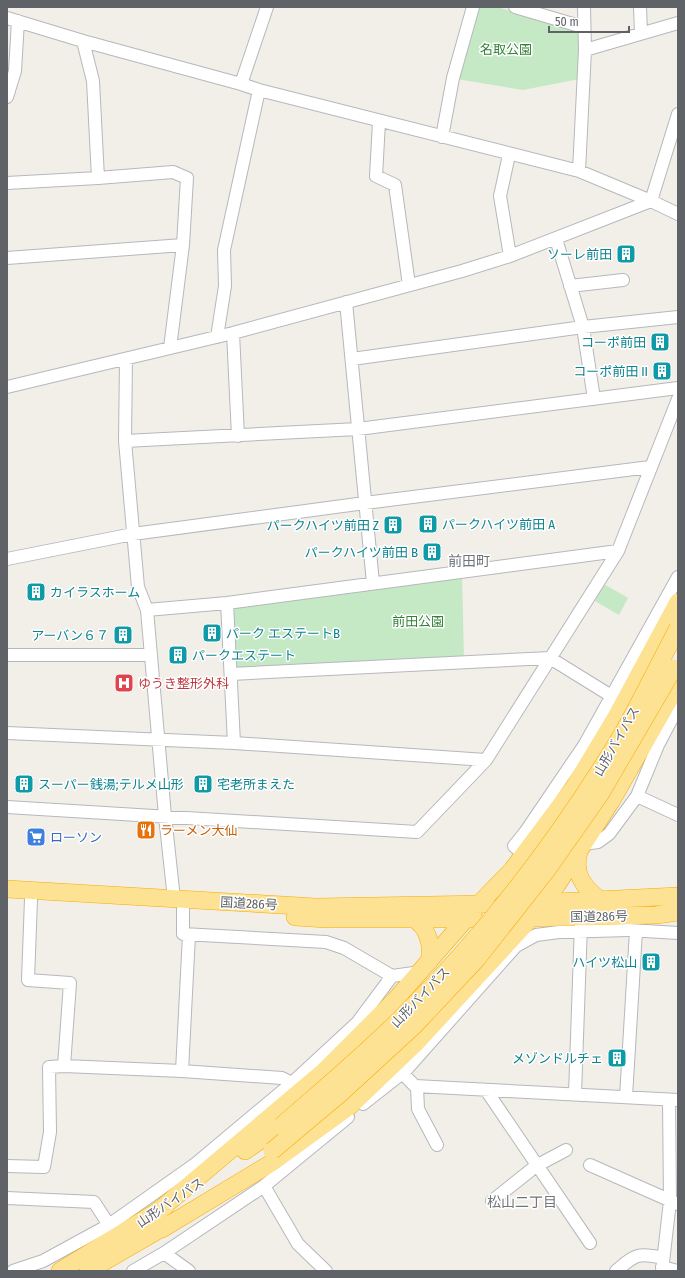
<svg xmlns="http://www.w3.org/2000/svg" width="685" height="1278" viewBox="0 0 685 1278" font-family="'Fira Sans Condensed','Noto Sans JP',sans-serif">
<rect width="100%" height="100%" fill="#f1efe8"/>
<!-- green -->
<path fill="#c5e8c5" d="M478 7H497L579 31 581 52 579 79 523 90 457 79Z
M462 572 464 662 231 674 227 603Z
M604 584 628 598 619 615 595 601Z"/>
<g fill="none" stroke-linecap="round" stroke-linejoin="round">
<!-- minor casing -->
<g stroke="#b5b8bc" stroke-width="14">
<path id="minor" d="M515 7 583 27
M640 7 641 33
M7 18 83 41 241 84 259 90 579 171 651 201 678 214
M83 41 93 81 98 178
M585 50 678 23
M241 84 267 7
M7 97 15 71 18 21
M379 122 376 176 395 185 409 285
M442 137 453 78 473 7
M509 155 500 196 510 256
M579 171 585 50 584 7
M7 183 98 178 173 172 187 178 183 245 170 348
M651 201 678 114
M556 239 583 327 594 399
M7 258 183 245
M570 286 623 280
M346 302 373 583
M233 333 238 436
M217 337 225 286 224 250 259 90
M126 359 125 441 138 587 147 610 165 816 174 899
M352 359 583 327 678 317
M7 387 233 333 462 271 510 256 651 201
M125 441 358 429 678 388
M7 559 133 534 365 503 650 467
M227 603 234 743
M147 610 227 603 618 551
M7 655H151
M231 674 550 658 613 697
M7 733 234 743 486 760
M637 796 678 815
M7 807 417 832 486 760 618 551 678 399
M584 844 598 842 609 834 637 796 658 745 678 707
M524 855 514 846 526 831 585 744 678 577
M31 899 28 980 70 983 64 1066
M183 909V934L326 942 344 948 392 976
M629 930 678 933
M182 1071 189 935
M401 1072 415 1086 678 1100
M417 1087 418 1109 437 1145
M486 1090 590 1243
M575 1094 581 924
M626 1097 636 931
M363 1104 405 1071 516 946 536 935 559 932 628 930
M590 1165 678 1204
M7 1166 44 1167 50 1132 49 1067 64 1066 182 1071 282 1078 292 1083
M264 1186 298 1244 326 1271
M7 1198 94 1202 109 1225
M492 1201 536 1166 566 1150
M164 1253 189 1271
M662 1267 678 1271
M13 1271 43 1261 109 1225 194 1165 292 1083 357 1023 392 976 421 972
M133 1271 164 1253 264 1186 348 1117
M616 1271C635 1255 637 1252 663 1258
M662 1271 670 1201 669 1100"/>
</g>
<!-- highway casing -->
<g stroke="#f9ab00" stroke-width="18">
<path id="highway" d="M579 852C573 873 583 887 599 899
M7 889 316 907 486 904
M536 903 678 896
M295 917 327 919H474
M412 918C428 926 433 946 429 962
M523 918 656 915 678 912
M245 1151 281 1126
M157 1212 323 1072 395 1000 479 904 512 870 574 787 616 717 678 602
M162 1229 273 1162 350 1106 417 1042 531 918 557 885 612 800 678 684
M60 1271 166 1206
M88 1271 171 1223"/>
</g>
<!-- minor -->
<use href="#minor" stroke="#fff" stroke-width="12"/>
<!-- highway -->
<use href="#highway" stroke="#fde293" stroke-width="17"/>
<!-- highway-bridge casing -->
<g stroke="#f9ab00" stroke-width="18" stroke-linecap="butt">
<path id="highway-bridge" d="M281 1126C321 1091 363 1056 401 1018 487 933 562 835 624 731 643 697 660 662 678 628
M272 1151 341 1093 415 1025 477 959 547 870 601 793 674 668"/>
</g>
<!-- highway-bridge -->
<use href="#highway-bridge" stroke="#fde293" stroke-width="17"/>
</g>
<!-- icons -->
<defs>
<g id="building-square" transform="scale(1)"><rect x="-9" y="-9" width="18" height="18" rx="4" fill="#0f9aa8" stroke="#fff"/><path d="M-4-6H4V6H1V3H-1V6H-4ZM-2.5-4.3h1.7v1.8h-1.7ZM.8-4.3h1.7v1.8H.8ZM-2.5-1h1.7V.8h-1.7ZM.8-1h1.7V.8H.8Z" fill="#fff"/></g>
<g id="hospital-square" transform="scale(1)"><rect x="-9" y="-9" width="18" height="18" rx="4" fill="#e0444e" stroke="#fff"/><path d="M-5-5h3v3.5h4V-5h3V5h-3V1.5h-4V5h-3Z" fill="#fff"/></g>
<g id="restaurant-square" transform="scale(1)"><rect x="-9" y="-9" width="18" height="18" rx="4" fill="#e8710a" stroke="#fff"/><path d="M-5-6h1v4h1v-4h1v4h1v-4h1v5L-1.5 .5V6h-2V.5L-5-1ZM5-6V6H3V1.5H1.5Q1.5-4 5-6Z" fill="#fff"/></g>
<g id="supermarket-square" transform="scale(1)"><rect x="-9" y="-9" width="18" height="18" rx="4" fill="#3f7fe0" stroke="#fff"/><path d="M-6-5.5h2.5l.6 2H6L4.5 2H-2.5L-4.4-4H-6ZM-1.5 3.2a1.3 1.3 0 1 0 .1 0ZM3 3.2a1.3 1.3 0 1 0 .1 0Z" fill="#fff"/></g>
</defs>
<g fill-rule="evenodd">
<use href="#building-square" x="626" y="254"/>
<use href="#building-square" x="660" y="342"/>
<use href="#building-square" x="662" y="371"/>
<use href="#building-square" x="428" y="524"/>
<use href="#building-square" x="393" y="525"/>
<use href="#building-square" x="432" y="552"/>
<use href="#building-square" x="36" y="592"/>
<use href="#building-square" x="212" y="633"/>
<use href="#building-square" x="123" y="635"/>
<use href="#building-square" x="178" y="655"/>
<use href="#hospital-square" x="124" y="683"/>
<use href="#building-square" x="24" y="784"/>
<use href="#building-square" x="203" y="784"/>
<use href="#restaurant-square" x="146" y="830"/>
<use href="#supermarket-square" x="36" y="837"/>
<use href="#building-square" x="651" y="962"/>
<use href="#building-square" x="617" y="1058"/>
</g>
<g text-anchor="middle" stroke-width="3" stroke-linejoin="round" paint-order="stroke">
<!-- park labels -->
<g font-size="13" fill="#348238" stroke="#fff">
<text x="506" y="54">名取公園</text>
<text x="418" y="626">前田公園</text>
</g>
<!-- culture labels -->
<g font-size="13" fill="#0d838f" stroke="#fff" text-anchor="end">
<text x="612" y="259">ソーレ前田</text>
<text x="646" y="347">コーポ前田</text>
<text x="648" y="376">コーポ前田 II</text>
<text x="442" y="529" text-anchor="start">パークハイツ前田 A</text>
<text x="379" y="530">パークハイツ前田 Z</text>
<text x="418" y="557">パークハイツ前田 B</text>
<text x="50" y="597" text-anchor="start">カイラスホーム</text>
<text x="226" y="638" text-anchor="start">パーク エステートB</text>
<text x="109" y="640">アーバン６７</text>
<text x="192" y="660" text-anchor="start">パークエステート</text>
<text x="38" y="789" text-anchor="start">スーパー銭湯;テルメ山形</text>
<text x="217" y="789" text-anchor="start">宅老所まえた</text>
<text x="637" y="967">ハイツ松山</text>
<text x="603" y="1063">メゾンドルチェ</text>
</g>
<!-- health labels -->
<g font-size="13" fill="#be3a42" stroke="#fff" text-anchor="start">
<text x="138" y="688">ゆうき整形外科</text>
</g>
<!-- street labels -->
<g font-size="13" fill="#5f6368" stroke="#fff">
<text transform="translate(616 741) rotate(-60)" y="5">山形バイパス</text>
<text transform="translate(249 903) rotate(3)" y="5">国道286号</text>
<text transform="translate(599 916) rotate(-1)" y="5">国道286号</text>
<text transform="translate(420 997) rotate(-46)" y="5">山形バイパス</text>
<text transform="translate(170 1202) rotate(-34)" y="5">山形バイパス</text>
</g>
<!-- food labels -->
<g font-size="13" fill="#c56008" stroke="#fff" text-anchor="start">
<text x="160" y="835">ラーメン大仙</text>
</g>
<!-- shop labels -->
<g font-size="13" fill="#366cbe" stroke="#fff" text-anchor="start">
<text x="50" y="842">ローソン</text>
</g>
<!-- neighbourhood labels -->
<g font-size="14" fill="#70757a" stroke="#fff">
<text x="469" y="566">前田町</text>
<text x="522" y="1207">松山二丁目</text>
</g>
</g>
<!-- border -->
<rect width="685" height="1278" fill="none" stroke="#5f6368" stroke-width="16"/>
<!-- scale -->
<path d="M549 26v6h80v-6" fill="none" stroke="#5f6368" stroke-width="2"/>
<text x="555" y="26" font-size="12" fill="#5f6368" stroke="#ffffff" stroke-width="3" paint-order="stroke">50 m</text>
</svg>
